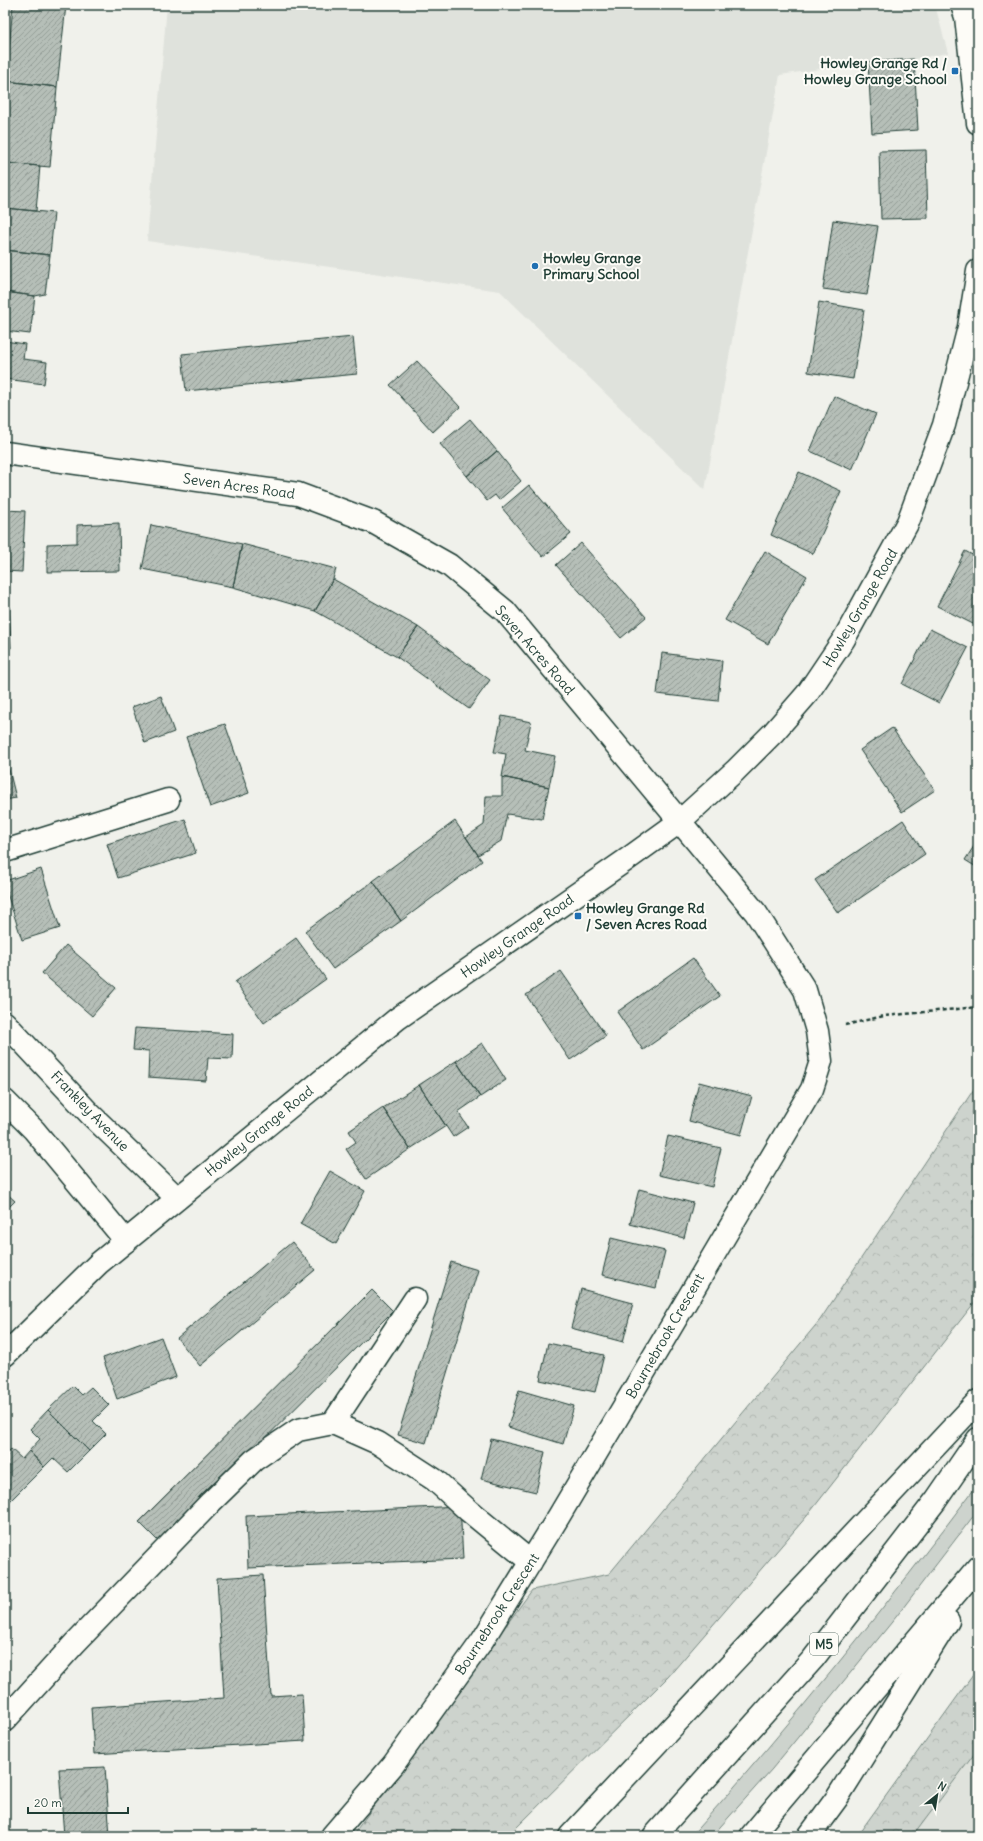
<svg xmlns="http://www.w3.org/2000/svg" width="983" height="1841" viewBox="0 0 983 1841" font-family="Delius,sans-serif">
<defs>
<pattern id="forest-crowns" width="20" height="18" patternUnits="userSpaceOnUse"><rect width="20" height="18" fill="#cdd3cd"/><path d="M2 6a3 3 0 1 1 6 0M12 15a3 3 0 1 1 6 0" fill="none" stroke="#b0b6b1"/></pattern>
<pattern id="building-hatch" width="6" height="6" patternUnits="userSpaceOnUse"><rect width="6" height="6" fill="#b6bfb8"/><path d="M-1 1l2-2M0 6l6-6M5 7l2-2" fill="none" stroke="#939c96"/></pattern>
</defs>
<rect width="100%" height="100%" fill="#f0f1eb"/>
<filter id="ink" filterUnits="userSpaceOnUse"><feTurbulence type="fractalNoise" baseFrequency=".025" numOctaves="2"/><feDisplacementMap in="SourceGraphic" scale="8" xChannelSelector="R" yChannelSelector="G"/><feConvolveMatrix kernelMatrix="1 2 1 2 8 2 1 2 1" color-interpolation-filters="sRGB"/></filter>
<g filter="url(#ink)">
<!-- built -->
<path fill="#dfe2dc" d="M167 5H935L948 53 914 59 868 62 780 75 705 490 500 291 147 241Z
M978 1749V1836H913Z"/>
<!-- grass -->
<path fill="#cdd3cd" stroke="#768880" d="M978 1484V1510L896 1617 772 1769 712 1836H691C792 1723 887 1605 978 1484Z"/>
<!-- forest -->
<path fill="url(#forest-crowns)" stroke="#768880" d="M978 1083V1298L807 1516 668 1677 508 1836H352L532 1590 609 1574 820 1320Z
M978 1668V1749L913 1836H857Z"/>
<!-- building -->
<path fill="url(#building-hatch)" stroke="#1f3d34" d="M13 5H66L57 87 6 81Z
M914 59 918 130 872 133 868 62Z
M6 81 57 87 50 167 5 163Z
M926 150 928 218 881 219 879 151Z
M5 163 40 166 36 211 5 208Z
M5 208 54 213 50 255 5 250Z
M833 220 878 226 867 295 823 289Z
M5 250 50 255 45 294 35 296 5 292Z
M5 292 35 296 30 334 5 331Z
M819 302 864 310 853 379 808 372Z
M353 337 357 374 186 391 182 354Z
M5 341 25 344 23 359 47 362 44 384 5 379Z
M417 361 460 407 433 432 390 385Z
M834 396 876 414 852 470 810 451Z
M470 419 497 451 467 476 440 444Z
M497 451 521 481 499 500 495 495 487 501 467 476Z
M799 472 841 491 813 554 771 535Z
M529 485 571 534 543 557 502 508Z
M5 510 25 511 22 572 5 571Z
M119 523 120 571 47 572V544L77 543V525Z
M151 525 242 544 233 587 142 569Z
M581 543 646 617 621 638 556 565Z
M242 544 336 569 333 579 315 611 233 587Z
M765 551 807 576 768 644 725 620Z
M965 551 978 558V619L975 625 937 606Z
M333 579 418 627 397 657 315 611Z
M5 580H8L11 648 5 649Z
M418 627 490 680 469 709 397 657Z
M930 629 968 648 939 703 902 684Z
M662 653 722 661 718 701 657 694Z
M161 696 174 732 145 743 132 707Z
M502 716 531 722 525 750 555 756 549 787 502 777 506 754 494 752Z
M225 724 249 793 210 807 186 737Z
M892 728 935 790 902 812 860 750Z
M5 753 16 798 5 800Z
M502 777 549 787 542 819 507 814 501 841 478 855 466 837 484 825 486 796H502Z
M185 819 196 853 118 878 107 844Z
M903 820 925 854 838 913 815 880Z
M455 821 482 861 401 921 373 881Z
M978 840V868L965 860Z
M41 869 60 928 22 940 5 887V881Z
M373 881 401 921 333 969 305 931Z
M296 938 326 979 264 1023 235 982Z
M66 945 116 988 92 1016 42 973Z
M693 958 720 996 643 1050 617 1012Z
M561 971 606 1036 570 1060 526 995Z
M135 1028 233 1034 232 1059 208 1058 206 1081 148 1077 149 1051 133 1050Z
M482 1043 506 1080 480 1097 456 1061Z
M456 1061 480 1097 458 1112 468 1127 453 1137 419 1085Z
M699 1082 752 1096 741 1135 689 1121Z
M419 1085 446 1126 410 1149 383 1108Z
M383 1108 410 1149 366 1179 346 1149 356 1142 349 1131Z
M668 1136 721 1148 712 1187 659 1175Z
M330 1171 365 1191 336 1244 300 1224Z
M639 1189 693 1203 684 1238 630 1224Z
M5 1192 15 1201 5 1211Z
M611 1238 665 1251 656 1288 602 1275Z
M292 1242 315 1270 200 1366 177 1338Z
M451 1262 478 1270 426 1443 398 1435Z
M581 1289 633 1303 623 1342 571 1328Z
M372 1290 393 1311 160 1543 139 1522Z
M161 1337 176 1377 117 1399 103 1358Z
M548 1343 604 1355 595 1392 540 1380Z
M73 1386 82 1395 91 1387 109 1405 93 1421 106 1434 89 1451 48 1410Z
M519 1390 574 1406 563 1444 508 1427Z
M48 1410 89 1451 68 1472 53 1458 44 1467 29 1451 40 1439 30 1429Z
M491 1439 545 1452 536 1492 481 1479Z
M11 1449 22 1459 29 1451 44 1467 5 1506V1455Z
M460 1506 463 1559 248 1568 246 1516Z
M263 1575 271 1696 302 1694 305 1741 94 1754 91 1707 224 1698 217 1578Z
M105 1767 110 1836H64L59 1769Z"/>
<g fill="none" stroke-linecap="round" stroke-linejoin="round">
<!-- minor casing -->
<g stroke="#1f3d34" stroke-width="25">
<path id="minor" d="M5 453 298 494 373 522 449 565 505 611 756 913 805 990 817 1031 821 1061 812 1089 559 1516 482 1641 393 1765 332 1836
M5 851 168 800
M5 1023 90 1114 177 1198
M5 1101 34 1130 126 1241
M333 1423 415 1299
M5 1720 75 1643 211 1502 254 1460 298 1430 333 1423 378 1443 435 1480 469 1511 531 1562"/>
</g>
<!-- tertiary casing -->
<g stroke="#1f3d34" stroke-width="25">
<path id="tertiary" d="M962 5 966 17 978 123
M5 1355 99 1263 397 1019 629 858 679 822 735 771 773 733 807 694 844 639 908 522 944 425 969 327 978 271"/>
</g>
<!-- motorway casing -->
<g stroke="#1f3d34" stroke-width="25">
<path id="motorway" d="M570 1836 978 1401
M654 1836 813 1659 936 1500 978 1439
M751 1836 978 1567
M809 1836 837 1798 948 1621"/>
</g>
<!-- path -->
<path stroke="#1f3d34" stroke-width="2.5" stroke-dasharray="4 3" stroke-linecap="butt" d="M845 1025 884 1016 978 1007"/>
<!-- minor -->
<use href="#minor" stroke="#fdfcf7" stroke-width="22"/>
<!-- tertiary -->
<use href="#tertiary" stroke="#fdfcf7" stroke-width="22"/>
<!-- motorway -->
<use href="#motorway" stroke="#fdfcf7" stroke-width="22"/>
</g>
</g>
<!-- markers -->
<g fill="#1f6fb2" stroke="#fdfcf7" stroke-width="1.5">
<rect x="951" y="67" width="8" height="8" rx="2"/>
<circle cx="535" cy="266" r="4"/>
<rect x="574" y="912" width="8" height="8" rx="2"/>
</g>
<g text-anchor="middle" stroke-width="4" stroke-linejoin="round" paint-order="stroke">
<!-- shield labels -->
<rect fill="#fdfcf7" stroke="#62766e" stroke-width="1" x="810" y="1633" width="28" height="22" rx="3"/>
<g font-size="13" font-weight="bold" fill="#1f3d34">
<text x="824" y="1649">M5</text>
</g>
<!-- poi labels -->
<g font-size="14" font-weight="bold" fill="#1f3d34" stroke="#fdfcf7" text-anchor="start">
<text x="947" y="68" text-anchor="end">Howley Grange Rd /<tspan x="947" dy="16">Howley Grange School</tspan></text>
<text x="543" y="263">Howley Grange<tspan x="543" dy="16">Primary School</tspan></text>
<text x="586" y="913">Howley Grange Rd<tspan x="586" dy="16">/ Seven Acres Road</tspan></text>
</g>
<!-- street labels -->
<g font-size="14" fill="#1f3d34" stroke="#fdfcf7">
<text transform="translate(239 486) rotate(8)" y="5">Seven Acres Road</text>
<text transform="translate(860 608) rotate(-60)" y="5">Howley Grange Road</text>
<text transform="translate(535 650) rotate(49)" y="5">Seven Acres Road</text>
<text transform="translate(517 936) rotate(-35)" y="5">Howley Grange Road</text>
<text transform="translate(90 1111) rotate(46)" y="5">Frankley Avenue</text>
<text transform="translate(259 1131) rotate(-39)" y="5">Howley Grange Road</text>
<text transform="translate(665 1336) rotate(-60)" y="5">Bournebrook Crescent</text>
<text transform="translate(497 1614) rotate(-57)" y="5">Bournebrook Crescent</text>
</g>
</g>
<!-- margin -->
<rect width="983" height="1841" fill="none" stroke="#fdfcf7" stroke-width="20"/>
<rect x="10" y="10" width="963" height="1821" fill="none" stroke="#1f3d34" stroke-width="1.5" filter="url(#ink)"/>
<!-- north arrow -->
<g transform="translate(937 1795) rotate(30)" stroke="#fdfcf7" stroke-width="3" paint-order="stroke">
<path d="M0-3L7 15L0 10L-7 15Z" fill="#1f3d34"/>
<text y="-6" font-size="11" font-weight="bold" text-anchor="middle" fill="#1f3d34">N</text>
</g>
<!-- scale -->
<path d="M28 1807v6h100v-6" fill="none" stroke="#1f3d34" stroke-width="2"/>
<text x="34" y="1807" font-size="12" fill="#1f3d34" stroke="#fdfcf7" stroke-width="3" paint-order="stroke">20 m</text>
</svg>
